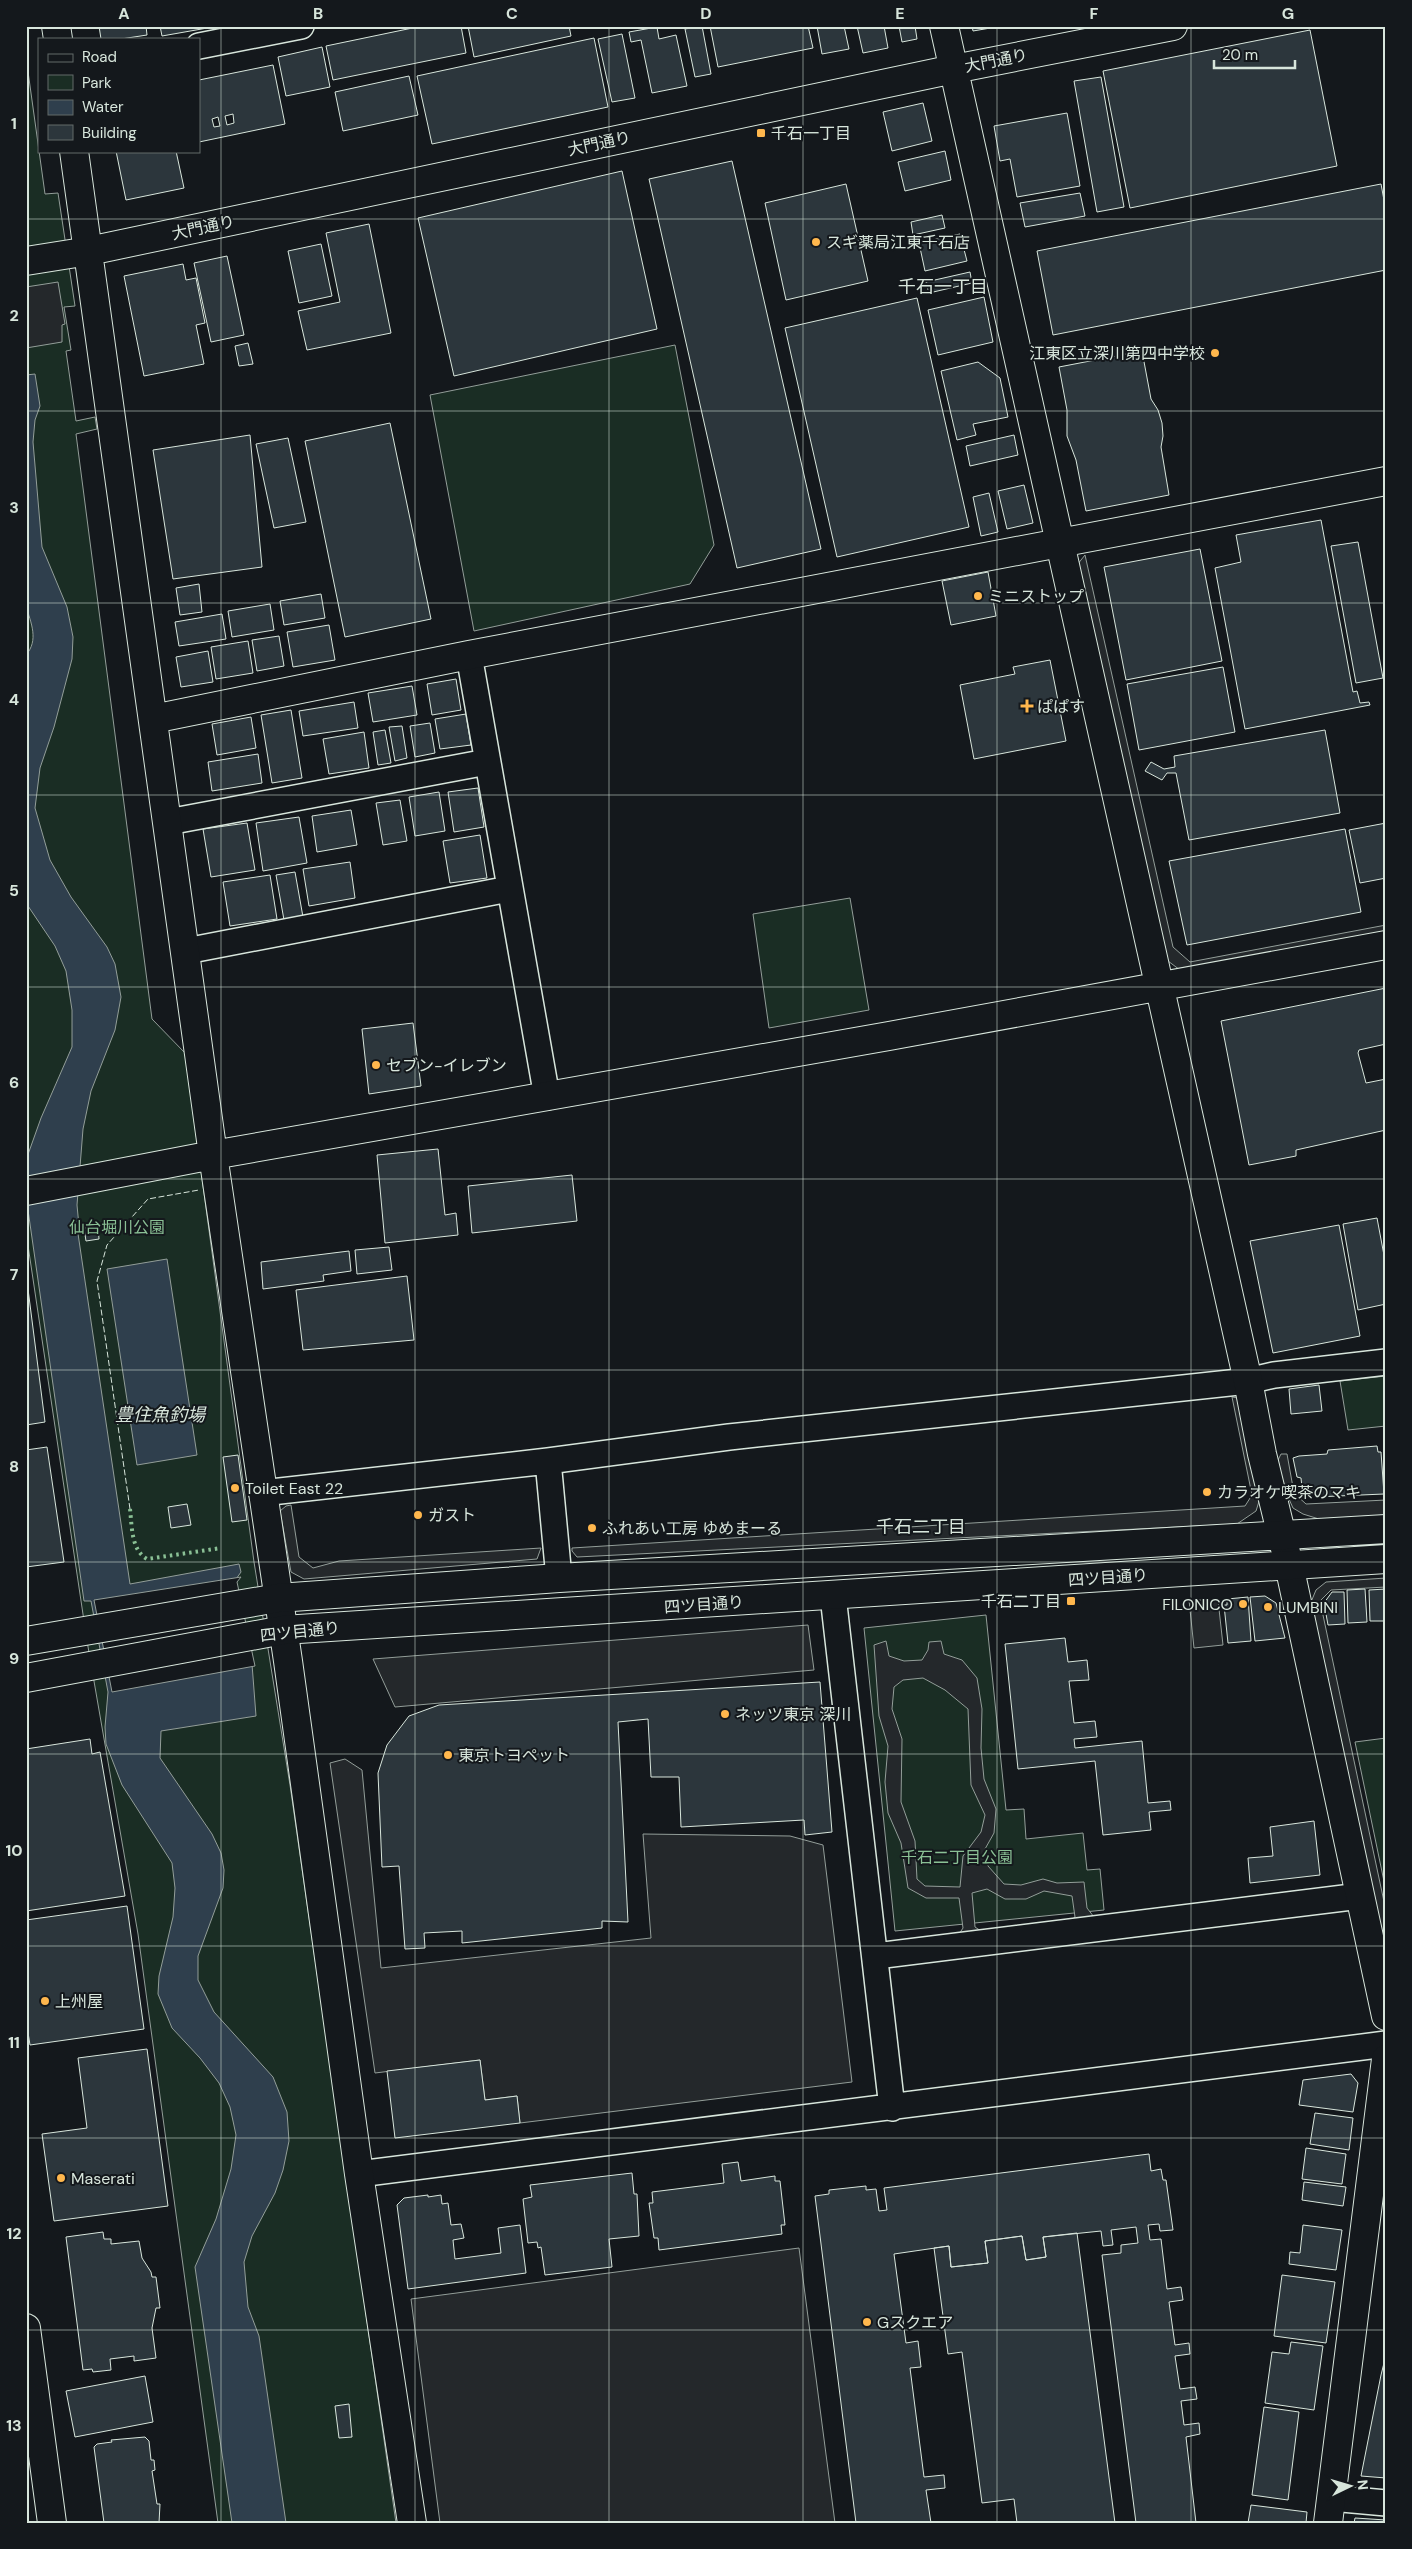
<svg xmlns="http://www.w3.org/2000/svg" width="1412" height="2549" viewBox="0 0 1412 2549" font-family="'DM Sans','Noto Sans JP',sans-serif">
<rect width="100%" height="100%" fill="#14181c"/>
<!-- green -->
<path fill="#1a2d24" stroke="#939e99" d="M26 57 45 194 58 193 75 306 64 307 71 350 66 351 76 421 95 417 97 429 76 434 152 1019 185 1053 254 1562 290 1785 396 2523H218L138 1934 87 1641 26 1232Z
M675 345 714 545 690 584 474 631 430 395Z
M850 898 869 1010 769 1028 753 914Z
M1386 1376V1426L1348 1430 1340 1381Z
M986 1615 1006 1810 1024 1809 1026 1839 1083 1833 1087 1870 1100 1869 1104 1910 895 1931 864 1628Z
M1386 1738V1891L1355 1742Z"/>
<!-- parking -->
<path fill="#24282b" stroke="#939e99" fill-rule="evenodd" d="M58 282 65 324 62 325V342L26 348V287Z
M1085 555 1173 947 1190 962 1386 925V933L1180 970 1168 961 1077 565Z
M1232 1397 1238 1398 1261 1495 1256 1511 1237 1524 577 1557 572 1551V1548L1245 1506 1252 1495Z
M1281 1454H1287L1294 1493 1306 1504 1386 1500V1515L1319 1519 1303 1514 1293 1508 1284 1488 1278 1460Z
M291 1505 299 1557 313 1568 339 1561 541 1548 537 1559 304 1579 291 1572 280 1511 286 1506Z
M1386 1578V1587L1331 1590 1320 1601 1386 1911V1958L1311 1602 1316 1590 1326 1582Z
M1189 1600H1218L1223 1645 1194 1648Z
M808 1625 814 1670 395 1707 373 1659Z
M886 1641 889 1656 904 1661 922 1660 928 1650 929 1642 941 1641 944 1654 962 1660 977 1678 982 1709 981 1748 984 1779 996 1809 994 1833 985 1849 988 1866 1004 1884 1021 1885 1043 1879 1057 1883 1084 1882 1087 1908 1094 1917 1070 1921 1075 1917 1072 1896 1044 1891 1026 1899H1005L987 1889 972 1893 975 1927 981 1931 959 1934 963 1928 959 1898H926L908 1888 901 1843 888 1813 885 1782 888 1746 879 1716 874 1645ZM923 1678 945 1690 968 1709 971 1785 985 1815 981 1832 963 1856 960 1887 925 1886 917 1879 915 1841 901 1802 902 1739 892 1709 894 1687 903 1680Z
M345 1759 362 1770 381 1968 651 1938 643 1834 790 1836 823 1845 852 2082 520 2123 517 2096 485 2100 480 2060 375 2073 330 1763Z
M799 2248 835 2523H440L411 2299Z"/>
<!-- water -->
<path fill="#2f3f4d" stroke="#939e99" d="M35 374 40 406 35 420 33 442 42 547 67 607 73 637 72 659 54 727 40 768 35 808 50 860 71 897 107 947 115 964 121 997 115 1030 91 1091 83 1129 77 1205 79 1226 77 1227 130 1584 239 1564 241 1572 234 1582 252 1664 256 1716 161 1731 160 1758 212 1834 221 1853 224 1870 223 1888 198 1956V1980L214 2012 273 2077 287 2112 289 2141 283 2170 275 2193 252 2236 244 2262 248 2307 259 2336 286 2523H232L195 2267 216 2219 231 2169 236 2135 230 2107 219 2083 200 2058 172 2028 158 1994 159 1976 173 1917 175 1888 172 1863 122 1785 106 1744 105 1727 108 1692 91 1601H84L26 1196V1160L41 1118 72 1047V1010L66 971 55 946 26 903V655C39 640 31 623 26 606V375Z
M167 1259 197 1455 137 1465 107 1269Z"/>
<!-- pier -->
<path fill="#14181c" stroke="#939e99" d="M241 1577 237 1582 255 1666 112 1692 94 1600Z"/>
<!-- building -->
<path fill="#2c363c" stroke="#d8e6dc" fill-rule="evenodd" d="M99 26H146L147 35 121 39H101Z
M160 26H213V27L162 36Z
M422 26H461L466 53 333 80 326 46Z
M468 26H569L571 36 474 57Z
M702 26 711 74 695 77 685 29Z
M710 26H808L813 48 718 67Z
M817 26H844L849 49 822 54Z
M857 26H884L888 48 863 53Z
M899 26H915L917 39 902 42Z
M972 26H1002L973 31Z
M657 27 659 39 676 35 687 86 652 93 641 40 631 42 629 32Z
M1310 30 1337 166 1130 208 1103 71Z
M622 34 635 98 612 102 598 39Z
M594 38 608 107 432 144 417 76Z
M322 47 330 87 286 96 278 57Z
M273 65 285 124 199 142V80ZM233 114 234 123 227 125 225 116ZM218 117 220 126 214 127 212 119Z
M409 76 418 115 343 131 335 92Z
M1101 77 1124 207 1097 212 1074 81Z
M923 103 932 141 892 151 883 112Z
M1067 113 1080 186 1017 197 1010 159 1000 161 994 126Z
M116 151H176L184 188 126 200Z
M945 151 951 180 905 191 898 162Z
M732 161 821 549 737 568 649 179Z
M622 171 657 329 454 376 418 218Z
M846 184 868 281 786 300 765 203Z
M1381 184 1386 211V270L1053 335 1037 251Z
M1080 193 1085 216 1025 227 1020 203Z
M942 215 945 228 913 235 911 222Z
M369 224 391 333 307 350 298 311 340 302 326 233Z
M960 234 967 261 925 271 919 243Z
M321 244 332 296 299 303 288 251Z
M227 256 244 335 211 342 194 263Z
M183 264 186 280 196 278 205 323 196 325 204 364 144 376 124 276Z
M970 272 972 283 929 293 926 282Z
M984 297 993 342 938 355 928 310Z
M917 298 969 527 837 557 785 328Z
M248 343 253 364 239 366 235 346Z
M1142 351 1151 399 1158 410 1162 423 1163 436 1161 447 1169 495 1086 511 1076 460 1067 436V410L1059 367Z
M978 362 1000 378 1008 417 973 424 976 435 957 440 941 371Z
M390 423 431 619 345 637 305 441Z
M250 435 262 567 173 579 153 450Z
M1014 435 1018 455 970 466 966 446Z
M288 438 306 522 274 528 256 444Z
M1024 485 1033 523 1007 529 998 491Z
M989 493 998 532 981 536 973 497Z
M1321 520 1353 692 1357 691 1360 703 1369 702 1370 705 1245 729 1215 568 1241 562 1236 535Z
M1358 542 1383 678 1356 683 1331 546Z
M1200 549 1222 661 1126 680 1104 567Z
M988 572 996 616 951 625 942 581Z
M199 584 202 612 180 615 176 588Z
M321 594 325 618 284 625 280 601Z
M270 604 274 630 232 637 228 611Z
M222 614 226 639 179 646 175 622Z
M329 625 335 660 293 667 287 632Z
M279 636 284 666 257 671 252 640Z
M248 641 253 673 216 679 211 647Z
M208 651 213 682 181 687 176 657Z
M1050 660 1066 741 974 759 960 685 1015 674 1013 667Z
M1223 667 1235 732 1139 750 1127 684Z
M456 679 461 710 432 715 427 684Z
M412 686 417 715 373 722 368 693Z
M354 702 358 728 303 736 299 711Z
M291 710 302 778 272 783 261 715Z
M466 714 471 745 440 749 435 719Z
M251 717 256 748 217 755 212 724Z
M430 723 435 753 415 757 410 726Z
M402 726 407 758 395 761 389 727Z
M385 730 391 763 378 765 373 732Z
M1325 730 1340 813 1189 840 1176 773H1167L1162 780 1145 771 1151 762 1164 769 1175 767 1174 756Z
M364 732 369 768 329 774 323 739Z
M258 754 262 783 212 791 208 762Z
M478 788 484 827 454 832 448 792Z
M439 792 445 831 415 836 409 797Z
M400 800 407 841 383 845 376 803Z
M351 810 357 845 317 852 312 816Z
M299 817 307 863 263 871 256 823Z
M247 823 255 870 211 877 203 829Z
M1386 823V878L1360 883 1349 830Z
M1345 829 1361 912 1187 945 1169 861Z
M480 835 487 878 450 883 443 841Z
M350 862 355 898 309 906 303 869Z
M295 872 303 917 284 920 276 875Z
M270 875 277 919 230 926 223 882Z
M1386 988V1044L1359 1050 1358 1053 1366 1083 1386 1079V1130L1296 1150V1156L1249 1165 1221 1021Z
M413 1023 421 1086 369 1094 362 1029Z
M438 1149 445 1215 456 1213 458 1235 385 1243 377 1155Z
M572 1175 577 1221 472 1233 468 1186Z
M1377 1218 1386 1266V1304L1358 1310 1343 1224Z
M1339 1225 1360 1336 1273 1353 1250 1241Z
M98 1226 99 1239 86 1241 84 1228Z
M389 1247 392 1270 357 1274 355 1250Z
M349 1251 351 1271 323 1275 324 1281 263 1289 261 1262Z
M407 1276 414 1340 303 1350 296 1290Z
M28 1289 45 1422 26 1425V1290Z
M1319 1385 1322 1411 1291 1414 1289 1389Z
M1377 1446 1378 1452H1381L1384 1494 1315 1497 1313 1491 1302 1488 1301 1478 1297 1477 1293 1458 1299 1456 1327 1454 1328 1450Z
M47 1447 64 1562 26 1567V1450Z
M238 1455 247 1520 232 1522 223 1457Z
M187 1504 191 1525 171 1528 168 1507Z
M1365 1589 1367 1622 1348 1623 1347 1590Z
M1386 1589V1621H1370L1369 1590Z
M1332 1592H1344L1345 1624 1328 1625 1324 1603Z
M1265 1596 1276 1603 1285 1638 1255 1641 1250 1597Z
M1248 1597 1251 1641 1228 1643 1224 1605H1227V1599Z
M1065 1638 1068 1662 1087 1660 1089 1680 1069 1681 1074 1723 1095 1721 1097 1737 1074 1739 1075 1748 1142 1741 1148 1803 1170 1801 1171 1810 1149 1812 1151 1830 1103 1835 1095 1761 1018 1769 1005 1644Z
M820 1682 832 1832 805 1835 804 1820 681 1827 679 1777H651L648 1719 618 1722 628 1922 602 1921V1928L462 1943V1931L424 1933 425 1948 405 1949 399 1866 382 1867 378 1773 387 1745 409 1716 439 1705Z
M90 1739 92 1754 100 1752 125 1896 26 1911V1749Z
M1314 1821 1320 1875 1250 1883 1248 1858 1273 1856 1270 1827Z
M127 1906 144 2029 30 2045 26 2020V1920Z
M147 2049 168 2206 54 2221 42 2134 87 2128 78 2058Z
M480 2060 485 2100 517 2096 520 2123 395 2138 387 2071Z
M1351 2074 1358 2083 1353 2112 1299 2105 1303 2080Z
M1315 2113 1353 2118 1349 2150 1310 2144Z
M1306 2148 1346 2154 1342 2184 1302 2179Z
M1149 2154 1151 2171 1161 2169 1163 2180H1166L1173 2230 1160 2231 1159 2224 1148 2225 1150 2240 1161 2239 1167 2289 1181 2287 1183 2300 1169 2302 1175 2345 1189 2343 1190 2354 1175 2356 1180 2389 1195 2387 1197 2399 1181 2401 1184 2425 1199 2423 1200 2434 1186 2437 1196 2523H1136L1102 2255 1121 2253V2245L1138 2243 1136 2227 1111 2230 1113 2245 1103 2246 1101 2231 1043 2237 1046 2257 1026 2260 1022 2236 985 2241 988 2263 951 2267 949 2246 894 2254 906 2343 918 2341 921 2367 910 2368 924 2477 944 2475 945 2488 926 2490 931 2523H856L815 2196 829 2194V2190L866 2186V2190L876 2189 879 2211 887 2210 884 2188Z
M738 2162 741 2181 775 2176V2181H780L785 2225H781L782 2234 659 2250 658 2238H654L649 2203H653L652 2192 724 2183 722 2164Z
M632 2173 634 2194H637L639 2236 609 2239 612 2267 545 2275 541 2247 538 2248 537 2242 528 2243 523 2199 532 2197 530 2185Z
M1304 2182 1346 2187 1343 2206 1302 2200Z
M428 2195V2197L441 2195 442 2204 448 2203 451 2225 461 2224 464 2238 453 2240 455 2259 501 2253 498 2228 520 2225 526 2273 408 2289 397 2205 404 2198Z
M1303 2225 1342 2230 1336 2270 1289 2264 1290 2252 1300 2253Z
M103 2232 104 2239H111V2244L139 2241 142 2258 151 2272 152 2277H156L160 2308H156L152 2328 156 2358 134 2361V2356L110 2359 111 2370 93 2372 92 2369 83 2370 66 2237Z
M1077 2233 1115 2523H1017L1014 2499 982 2503 962 2352 948 2354 934 2248 949 2246 951 2267 988 2263 985 2241 1022 2236 1026 2260 1046 2257 1043 2237Z
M1282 2275 1335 2282 1326 2343 1274 2336Z
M1291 2342 1323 2346 1314 2410 1265 2403 1272 2352 1289 2354Z
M1386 2355V2478L1361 2476 1381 2375Z
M145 2376 153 2422 75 2437 66 2391Z
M349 2404 352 2437 339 2438 335 2406Z
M1264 2407 1299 2412 1288 2500 1252 2495Z
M145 2437 149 2441 151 2460H154L155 2470 152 2471 157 2504H160L159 2523H104L94 2447 97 2444 112 2442 111 2440Z
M1251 2505 1307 2512 1306 2523H1248Z
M1355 2518 1386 2520V2523H1354Z"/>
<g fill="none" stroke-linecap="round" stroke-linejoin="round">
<!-- minor casing -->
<g stroke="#d8e6dc" stroke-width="28">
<path id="minor" d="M199 46 301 26
M469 655 547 1097
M168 822 487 762
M186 951 509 889
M548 1461 559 1578
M262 1493 548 1461 729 1437 1248 1381 1274 1375 1386 1362
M833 1596 892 2108
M876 1956 1360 1896
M359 2174 1386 2044
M1331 2498 1386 2503"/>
</g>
<!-- tertiary casing -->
<g stroke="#d8e6dc" stroke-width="30">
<path id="tertiary" d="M56 26 58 39
M944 26 1248 1381 1262 1454 1289 1565 1386 2016
M74 151 213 1155 288 1661 359 2174 412 2523
M26 261 89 251 954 69 1173 26
M153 719 469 655 1386 481
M26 1191 213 1155 889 1036 1386 945
M1328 2523 1386 2059"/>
</g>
<!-- secondary casing -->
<g stroke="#d8e6dc" stroke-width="30">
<path id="secondary" d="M26 1641 278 1598 559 1578 1386 1529
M26 1678 283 1630 1386 1559
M26 2328 52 2523"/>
</g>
<!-- minor -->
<use href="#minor" stroke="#14181c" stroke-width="25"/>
<!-- tertiary -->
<use href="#tertiary" stroke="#14181c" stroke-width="28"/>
<!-- secondary -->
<use href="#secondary" stroke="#14181c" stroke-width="28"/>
<!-- hedge -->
<path stroke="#8ac095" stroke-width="4" stroke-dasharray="2.5 4" stroke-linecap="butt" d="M130 1509C132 1526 131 1550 147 1559L221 1548"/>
<!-- fence -->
<path stroke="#d8e6dc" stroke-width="1" stroke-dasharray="6 2.5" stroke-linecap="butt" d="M130 1509 97 1281 107 1245 148 1199 199 1190"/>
</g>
<!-- grid -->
<path fill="none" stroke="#d8e6dc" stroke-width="1" stroke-opacity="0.55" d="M221 26V2523M415 26V2523M609 26V2523M803 26V2523M997 26V2523M1191 26V2523M26 219H1386M26 411H1386M26 603H1386M26 795H1386M26 987H1386M26 1179H1386M26 1370H1386M26 1562H1386M26 1754H1386M26 1946H1386M26 2138H1386M26 2330H1386"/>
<!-- markers -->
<g fill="#ffb74d" stroke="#14181c" stroke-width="2">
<rect x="756" y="128" width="10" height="10" rx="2.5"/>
<circle cx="816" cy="242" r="5"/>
<circle cx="1215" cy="353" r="5"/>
<circle cx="978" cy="596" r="5"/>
<path d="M1024.5 698.5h5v5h5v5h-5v5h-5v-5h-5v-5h5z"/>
<circle cx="376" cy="1065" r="5"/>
<circle cx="235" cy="1488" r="5"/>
<circle cx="1207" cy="1492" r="5"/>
<circle cx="418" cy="1515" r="5"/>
<circle cx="592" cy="1528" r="5"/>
<rect x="1066" y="1596" width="10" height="10" rx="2.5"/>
<circle cx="1243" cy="1604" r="5"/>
<circle cx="1268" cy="1607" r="5"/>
<circle cx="725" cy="1714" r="5"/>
<circle cx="448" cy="1755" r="5"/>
<circle cx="45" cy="2001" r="5"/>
<circle cx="61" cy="2178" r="5"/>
<circle cx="867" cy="2322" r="5"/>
</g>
<g text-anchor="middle" stroke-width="4" stroke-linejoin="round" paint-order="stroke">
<!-- street labels -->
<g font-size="16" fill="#d8e6dc" stroke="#14181c">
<text transform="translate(996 60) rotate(-11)" y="6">大門通り</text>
<text transform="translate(599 143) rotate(-12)" y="6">大門通り</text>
<text transform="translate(203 227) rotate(-12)" y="6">大門通り</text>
<text transform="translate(1108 1577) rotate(-4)" y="6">四ツ目通り</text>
<text transform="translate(704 1604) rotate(-4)" y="6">四ツ目通り</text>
<text transform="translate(300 1631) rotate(-6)" y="6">四ツ目通り</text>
</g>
<!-- poi labels -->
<g font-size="16" fill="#d8e6dc" stroke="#14181c" text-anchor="start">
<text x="771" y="139">千石一丁目</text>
<text x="826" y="248">スギ薬局江東千石店</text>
<text x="1205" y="359" text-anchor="end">江東区立深川第四中学校</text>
<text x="988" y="602">ミニストップ</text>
<text x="1037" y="712">ぱぱす</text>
<text x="386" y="1071">セブン-イレブン</text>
<text x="245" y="1494">Toilet East 22</text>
<text x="1217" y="1498">カラオケ喫茶のマキ</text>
<text x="428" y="1521">ガスト</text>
<text x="602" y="1534">ふれあい工房 ゆめまーる</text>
<text x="1061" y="1607" text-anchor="end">千石二丁目</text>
<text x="1233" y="1610" text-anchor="end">FILONICO</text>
<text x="1278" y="1613">LUMBINI</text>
<text x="735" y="1720">ネッツ東京 深川</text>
<text x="458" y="1761">東京トヨペット</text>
<text x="55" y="2007">上州屋</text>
<text x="71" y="2184">Maserati</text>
<text x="877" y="2328">Gスクエア</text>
</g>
<!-- park labels -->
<g font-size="16" fill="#8ac095" stroke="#14181c">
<text x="117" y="1233">仙台堀川公園</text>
<text x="957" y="1863">千石二丁目公園</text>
</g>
<!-- neighbourhood labels -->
<g font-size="18" fill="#d8e6dc" stroke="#14181c">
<text x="943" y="293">千石一丁目</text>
<text x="921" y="1533">千石二丁目</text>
</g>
<!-- water labels -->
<g font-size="18" font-style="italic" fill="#d8e6dc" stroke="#14181c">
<text x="160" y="1421">豊住魚釣場</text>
</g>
</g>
<!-- border -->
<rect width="1412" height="2549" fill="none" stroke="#14181c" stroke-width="55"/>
<!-- legend -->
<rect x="38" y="38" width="162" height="115" fill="#14181c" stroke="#626a69"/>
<rect x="48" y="54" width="25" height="8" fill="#14181c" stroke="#626a69"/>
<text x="82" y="62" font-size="15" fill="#d8e6dc">Road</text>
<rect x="48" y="75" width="25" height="15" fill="#1a2d24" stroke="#626a69"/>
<text x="82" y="88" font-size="15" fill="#d8e6dc">Park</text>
<rect x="48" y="100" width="25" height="15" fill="#2f3f4d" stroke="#626a69"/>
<text x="82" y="112" font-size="15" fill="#d8e6dc">Water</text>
<rect x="48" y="125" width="25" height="15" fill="#2c363c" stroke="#626a69"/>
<text x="82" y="138" font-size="15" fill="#d8e6dc">Building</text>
<!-- north arrow -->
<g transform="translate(1350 2486) rotate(85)" stroke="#14181c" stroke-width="4" paint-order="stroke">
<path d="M0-4L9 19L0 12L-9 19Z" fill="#d8e6dc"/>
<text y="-8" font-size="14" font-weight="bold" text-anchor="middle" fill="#d8e6dc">N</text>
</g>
<!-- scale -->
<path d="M1214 60v8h81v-8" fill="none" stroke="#d8e6dc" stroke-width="2.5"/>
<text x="1222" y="60" font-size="15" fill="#d8e6dc" stroke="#14181c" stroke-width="4" paint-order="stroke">20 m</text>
<rect x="28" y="28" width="1356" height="2494" fill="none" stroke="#d8e6dc" stroke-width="2"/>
<g font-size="16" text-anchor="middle" font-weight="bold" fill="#d8e6dc">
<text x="124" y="19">A</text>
<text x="318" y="19">B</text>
<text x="512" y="19">C</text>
<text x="706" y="19">D</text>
<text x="900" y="19">E</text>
<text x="1094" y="19">F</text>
<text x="1288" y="19">G</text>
<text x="14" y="129">1</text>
<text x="14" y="321">2</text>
<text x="14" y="513">3</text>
<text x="14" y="705">4</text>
<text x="14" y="896">5</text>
<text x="14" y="1088">6</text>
<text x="14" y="1280">7</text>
<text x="14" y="1472">8</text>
<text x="14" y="1664">9</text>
<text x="14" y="1856">10</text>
<text x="14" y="2048">11</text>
<text x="14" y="2239">12</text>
<text x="14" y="2431">13</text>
</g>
</svg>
